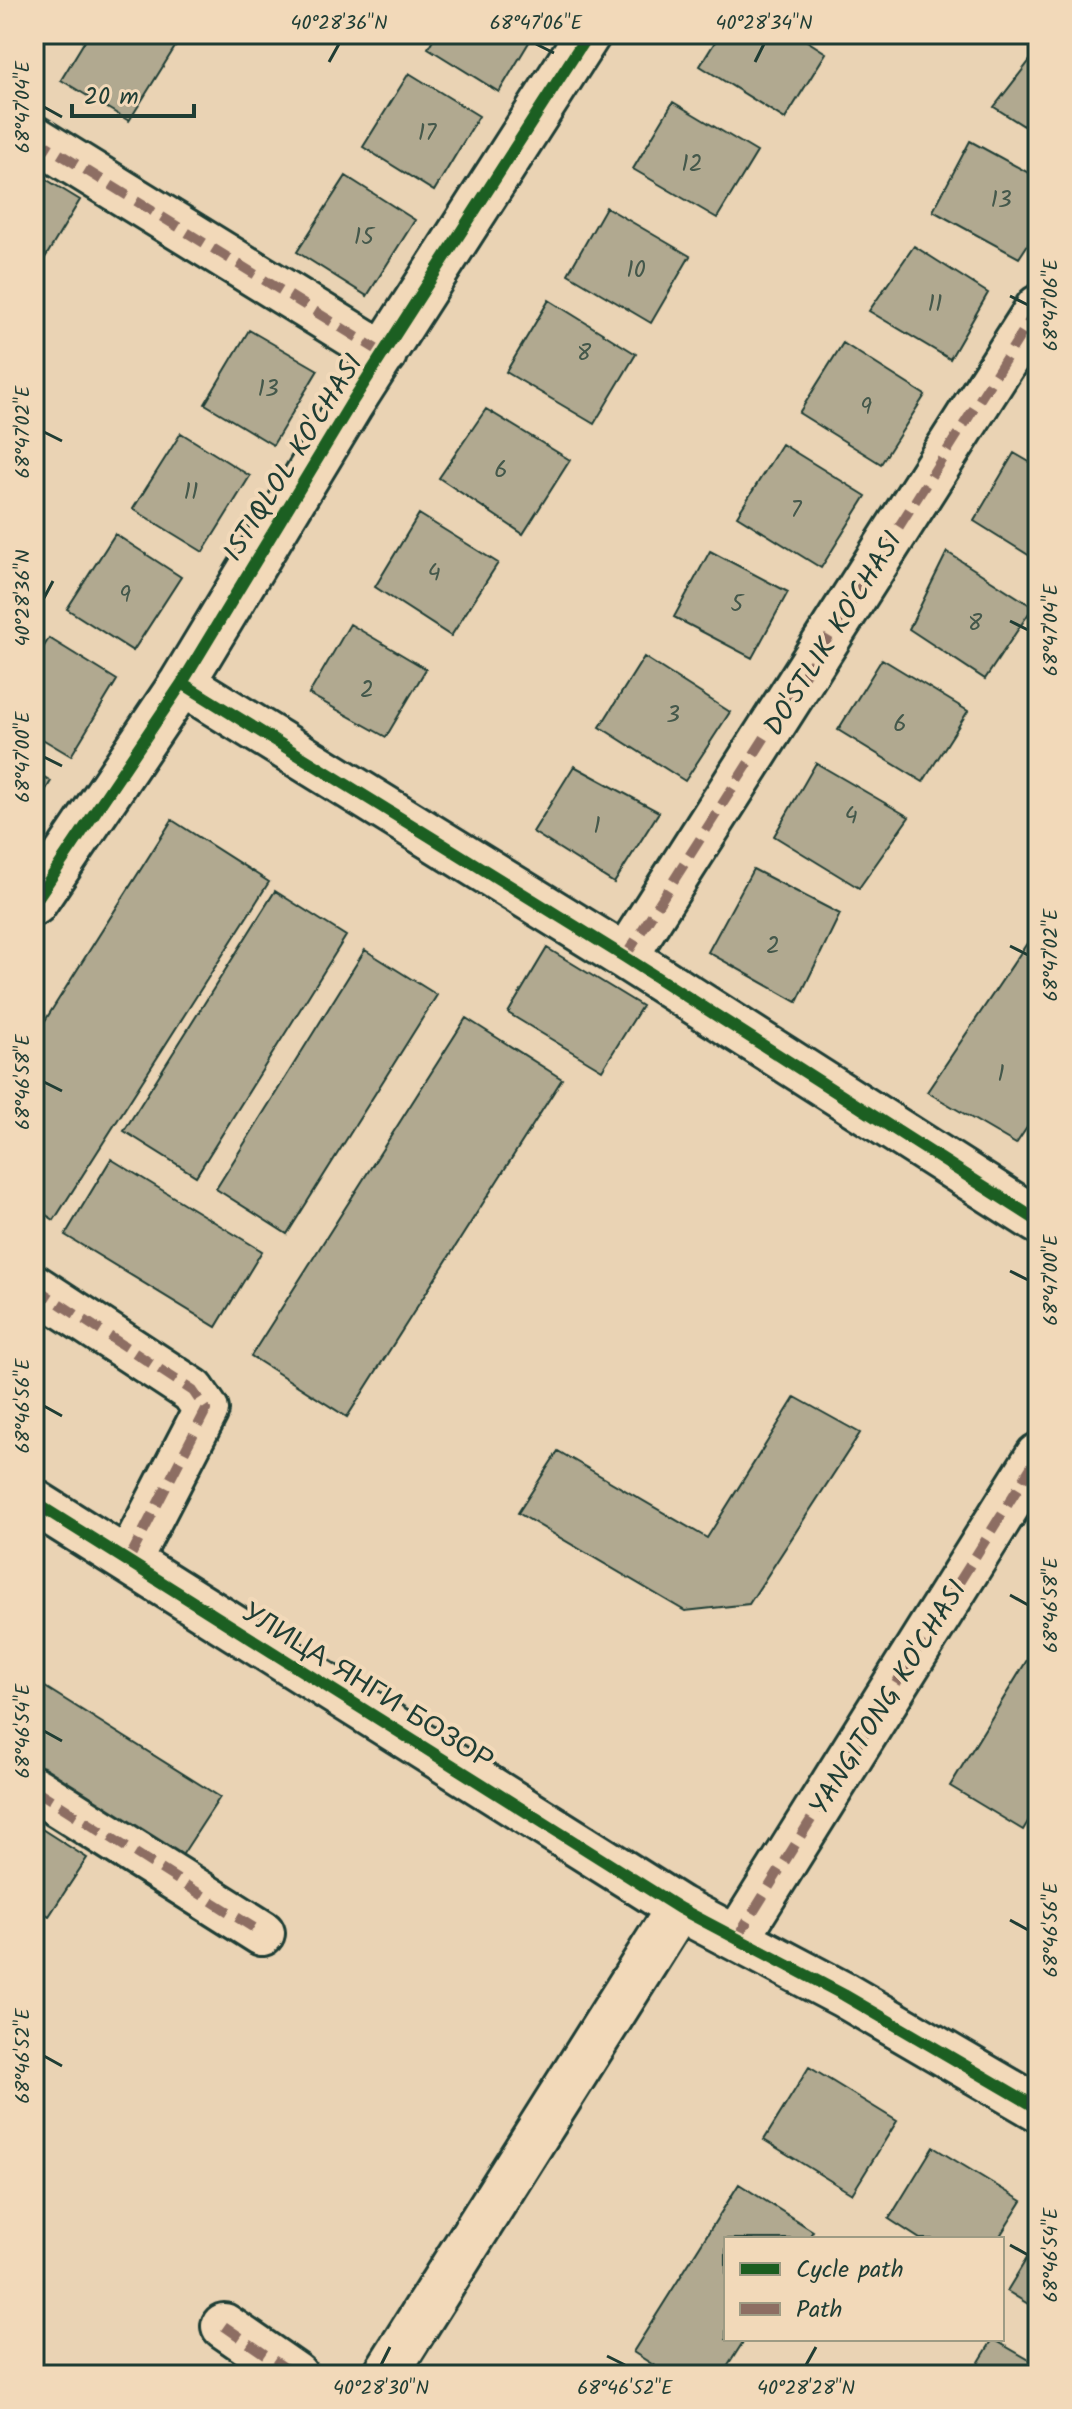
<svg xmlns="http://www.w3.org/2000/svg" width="1072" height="2409" viewBox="0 0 1072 2409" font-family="Kalam,sans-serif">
<rect width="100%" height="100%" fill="#ead3b4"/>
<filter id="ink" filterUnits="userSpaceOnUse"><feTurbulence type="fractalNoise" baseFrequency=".0125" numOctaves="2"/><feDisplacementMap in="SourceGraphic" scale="16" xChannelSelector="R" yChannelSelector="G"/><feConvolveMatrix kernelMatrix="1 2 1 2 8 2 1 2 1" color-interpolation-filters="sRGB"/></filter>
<g filter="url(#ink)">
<!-- building -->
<path fill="#b1a990" stroke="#1f3d34" stroke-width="2" d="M89 34H153L175 47 129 121 61 80Z
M436 34H534L499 92 428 48Z
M720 34H796L826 53 785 119 700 66Z
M1038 50V135L994 107Z
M409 73 479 116 434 191 363 147Z
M673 102 757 152 717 218 633 169Z
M970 141 1038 178V229L1019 258 933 211Z
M34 172 80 200 34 276Z
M346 176 415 220 367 296 297 252Z
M606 207 690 256 651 323 568 274Z
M914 246 988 293 950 359 869 311Z
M549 300 636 354 594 424 506 372Z
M249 330 318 370 273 445 205 404Z
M843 343 925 395 881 464 799 413Z
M486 409 570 460 523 534 439 478Z
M181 433 250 476 203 552 133 509Z
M782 444 866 496 821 568 737 516Z
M1014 453 1038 467V561L974 521Z
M419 514 498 563 451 636 375 587Z
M115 534 181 577 133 651 67 609Z
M710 551 788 592 752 658 674 617Z
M947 552 1033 607 985 679 909 629Z
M350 624 426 669 386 737 309 694Z
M49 638 117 680 71 756 34 734V663Z
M644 657 730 712 685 781 600 727Z
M882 659 968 711 923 782 838 730Z
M816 763 909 817 859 888 774 836Z
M574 766 659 812 614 883 533 832Z
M34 771 51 781 34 809Z
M172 820 269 882 54 1220 34 1207V1038Z
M753 869 840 914 797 1002 708 952Z
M275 891 346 936 196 1176 124 1131Z
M1038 927V1111L1016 1144 927 1092Z
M547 948 642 1006 602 1070 508 1013Z
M365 950 437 995 287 1234 216 1189Z
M466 1018 562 1079 347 1417 251 1356Z
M111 1159 262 1251 216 1327 65 1235Z
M795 1397 860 1433 749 1604 685 1611 518 1513 558 1451 707 1538Z
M1038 1642V1805L1023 1830 950 1786Z
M34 1680 220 1797 179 1860 34 1769Z
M34 1824 87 1858 49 1916 34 1906Z
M809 2067 897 2121 852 2194 764 2140Z
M933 2147 1022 2201 998 2239H920L889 2219Z
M739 2184 813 2231 808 2239H726V2339H745L722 2375H669L633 2352Z
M1038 2240V2310L1007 2291Z
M993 2339 1038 2365V2375H971Z"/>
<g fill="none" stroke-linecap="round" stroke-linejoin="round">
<!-- minor casing -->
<g stroke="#1f3d34" stroke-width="50">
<path id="minor" d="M34 138 384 354
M182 683 625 957 1038 1221
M34 903 182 683 350 405 588 34
M625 957 1038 308
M34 1287 193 1391 206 1410 128 1561
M34 1502 679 1908 844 1995 1038 2108
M34 1789 262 1933
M737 1938 1038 1456
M224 2326 295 2375
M385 2375 679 1908"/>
</g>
<!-- minor -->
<use href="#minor" stroke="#f2d9b9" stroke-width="44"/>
<!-- quiet -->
<path stroke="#8d6e63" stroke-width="10" stroke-dasharray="20 10" stroke-linecap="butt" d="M34 138 384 354
M625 957 1038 308
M34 1287 193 1391 206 1410 128 1561
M34 1789 262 1933
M737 1938 1038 1456
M224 2326 295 2375"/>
<!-- cycleway casing -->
<g stroke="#f2d9b9" stroke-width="17">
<path id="cycleway" d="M182 683 625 957 1038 1221
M34 903 182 683 350 405 588 34
M34 1502 679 1908 844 1995 1038 2108"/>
</g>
<!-- cycleway -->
<use href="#cycleway" stroke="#1b5e20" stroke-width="12"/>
</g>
</g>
<!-- ticks -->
<path fill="none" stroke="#1f3d34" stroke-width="3" d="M536 44 554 53M329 62 339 44M755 62 764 44M44 107 62 117M1010 296 1028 305M44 432 62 441M44 598 53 581M1010 621 1028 630M44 757 62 766M1010 946 1028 955M44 1082 62 1091M1010 1271 1028 1280M44 1406 62 1416M1010 1595 1028 1605M44 1731 62 1741M1010 1920 1028 1930M44 2056 62 2066M1010 2245 1028 2255M607 2356 625 2365M381 2365 390 2347M806 2365 816 2347"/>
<g text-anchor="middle" stroke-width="8" stroke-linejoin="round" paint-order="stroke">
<!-- number labels -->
<g font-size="24" fill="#44584b">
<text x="427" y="140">17</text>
<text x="692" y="171">12</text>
<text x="1001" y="207">13</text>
<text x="364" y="244">15</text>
<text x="636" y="277">10</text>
<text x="935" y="311">11</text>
<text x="584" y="360">8</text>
<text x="268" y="396">13</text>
<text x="866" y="414">9</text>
<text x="501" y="477">6</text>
<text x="191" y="499">11</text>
<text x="796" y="517">7</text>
<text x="434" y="580">4</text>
<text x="125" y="602">9</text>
<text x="737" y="611">5</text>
<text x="975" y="630">8</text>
<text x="367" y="697">2</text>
<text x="673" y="722">3</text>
<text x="900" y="731">6</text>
<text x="851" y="823">4</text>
<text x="597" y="833">1</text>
<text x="773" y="953">2</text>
<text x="1001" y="1081">1</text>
</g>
<!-- street labels -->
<g font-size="28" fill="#1f3d34" stroke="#f2d9b9">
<text transform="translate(292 457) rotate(-58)" y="10">ISTIQLOL KO'CHASI</text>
<text transform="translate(832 633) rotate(-58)" y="10">DO'STLIK KO'CHASI</text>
<text transform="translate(369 1685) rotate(32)" y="10">УЛИЦА ЯНГИ БОЗОР</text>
<text transform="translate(887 1697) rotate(-58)" y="10">YANGITONG KO'CHASI</text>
</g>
</g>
<!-- margin -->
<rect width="1072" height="2409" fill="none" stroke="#f2d9b9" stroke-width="88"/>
<!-- legend -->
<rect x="724" y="2237" width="280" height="104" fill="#f2d9b9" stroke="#9e9b84" stroke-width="2"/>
<rect x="740" y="2263" width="40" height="12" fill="#1b5e20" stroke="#9e9b84" stroke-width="2"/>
<text x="796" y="2277" font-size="24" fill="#1f3d34">Cycle path</text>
<rect x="740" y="2303" width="40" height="12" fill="#8d6e63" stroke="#9e9b84" stroke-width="2"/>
<text x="796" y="2317" font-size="24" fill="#1f3d34">Path</text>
<!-- scale -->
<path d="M72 104v12h122v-12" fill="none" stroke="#1f3d34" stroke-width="4"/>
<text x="84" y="104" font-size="24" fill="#1f3d34" stroke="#f2d9b9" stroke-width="6" paint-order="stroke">20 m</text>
<rect x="44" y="44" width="984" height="2321" fill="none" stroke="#1f3d34" stroke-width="3"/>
<g font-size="20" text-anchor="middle" fill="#1f3d34">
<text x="339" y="29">40°28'36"N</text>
<text x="536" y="29">68°47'06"E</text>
<text x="764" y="29">40°28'34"N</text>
<text transform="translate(22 107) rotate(-90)" y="7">68°47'04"E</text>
<text transform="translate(1050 305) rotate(-90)" y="7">68°47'06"E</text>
<text transform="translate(22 432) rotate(-90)" y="7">68°47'02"E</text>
<text transform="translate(22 598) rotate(-90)" y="7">40°28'36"N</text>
<text transform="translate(1050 630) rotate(-90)" y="7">68°47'04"E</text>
<text transform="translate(22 757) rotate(-90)" y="7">68°47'00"E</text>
<text transform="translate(1050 955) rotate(-90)" y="7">68°47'02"E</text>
<text transform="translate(22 1082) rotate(-90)" y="7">68°46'58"E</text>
<text transform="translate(1050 1280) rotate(-90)" y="7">68°47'00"E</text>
<text transform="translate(22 1406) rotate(-90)" y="7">68°46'56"E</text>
<text transform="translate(1050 1605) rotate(-90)" y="7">68°46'58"E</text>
<text transform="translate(22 1731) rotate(-90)" y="7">68°46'54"E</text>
<text transform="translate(1050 1930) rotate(-90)" y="7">68°46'56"E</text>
<text transform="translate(22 2056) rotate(-90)" y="7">68°46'52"E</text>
<text transform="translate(1050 2255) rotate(-90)" y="7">68°46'54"E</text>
<text x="381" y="2394">40°28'30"N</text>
<text x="625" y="2394">68°46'52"E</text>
<text x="806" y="2394">40°28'28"N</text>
</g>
</svg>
